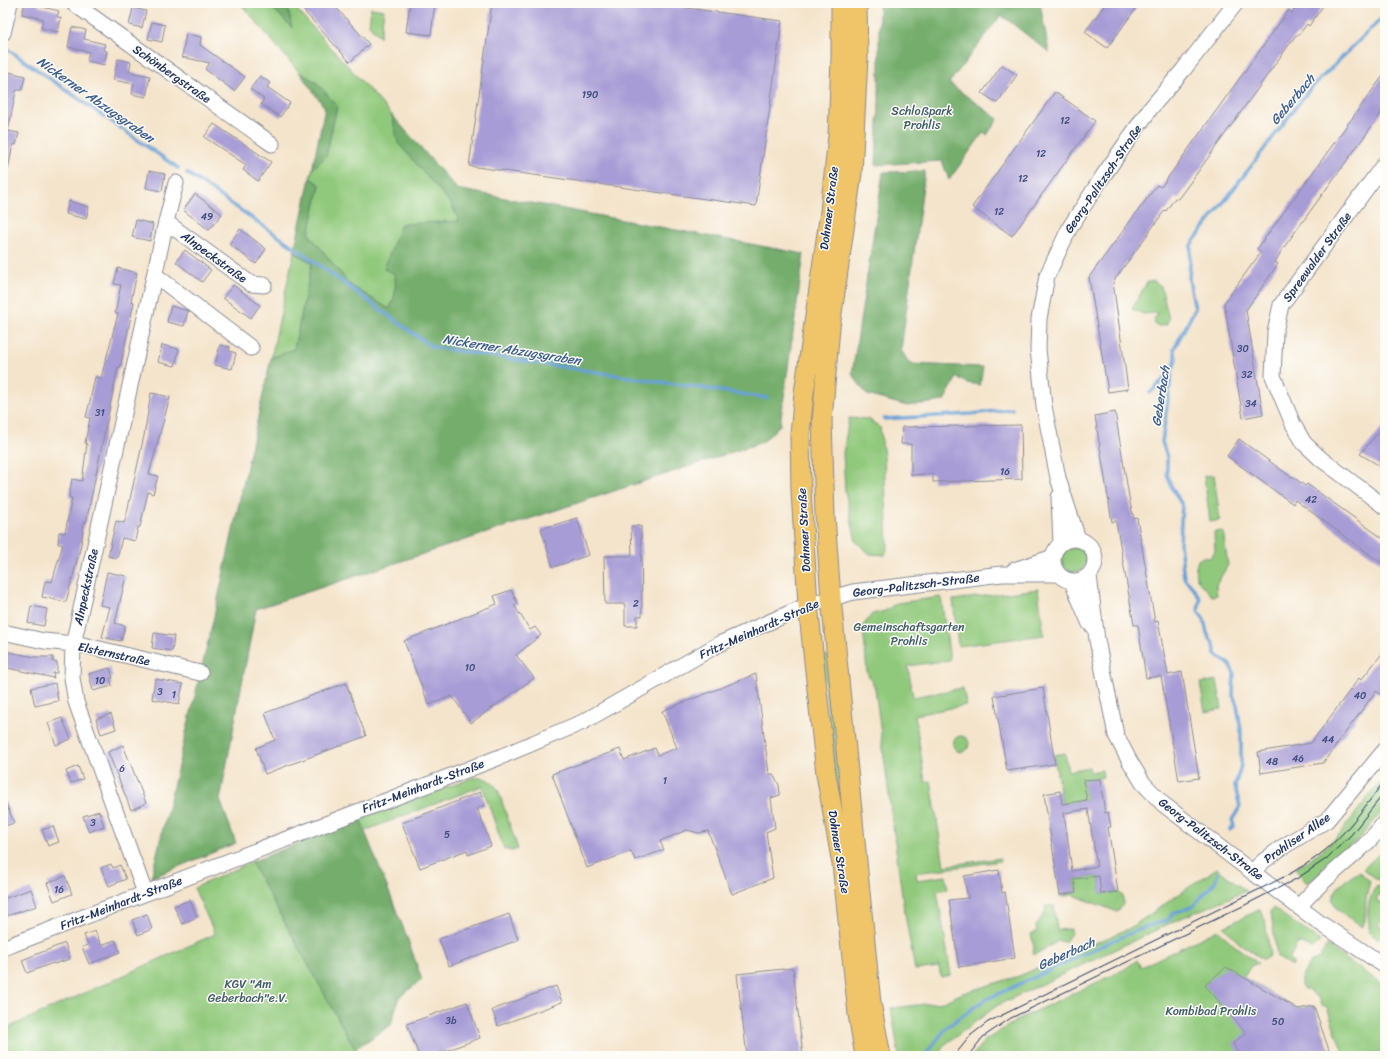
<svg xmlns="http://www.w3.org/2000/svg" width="1388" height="1059" viewBox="0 0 1388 1059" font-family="Sriracha,sans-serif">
<rect width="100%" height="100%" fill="#fdfcf7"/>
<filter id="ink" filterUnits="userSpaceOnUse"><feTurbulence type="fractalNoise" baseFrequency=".025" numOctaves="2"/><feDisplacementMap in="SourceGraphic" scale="8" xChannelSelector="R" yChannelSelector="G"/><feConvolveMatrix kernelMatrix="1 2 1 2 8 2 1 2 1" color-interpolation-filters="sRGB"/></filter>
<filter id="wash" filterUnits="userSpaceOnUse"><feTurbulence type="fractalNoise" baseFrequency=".012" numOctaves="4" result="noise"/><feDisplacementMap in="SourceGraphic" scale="16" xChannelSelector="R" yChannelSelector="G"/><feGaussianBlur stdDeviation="0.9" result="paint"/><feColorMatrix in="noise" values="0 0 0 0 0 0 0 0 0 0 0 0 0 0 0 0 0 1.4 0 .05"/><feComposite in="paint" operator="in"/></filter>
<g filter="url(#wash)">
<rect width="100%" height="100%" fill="#f4e4cb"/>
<!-- green -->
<path fill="#91c97c" stroke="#567c6d" d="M240 3H268L291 27 287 3H299L298 11 392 115 399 143 452 205 459 221 392 249 384 269 395 273C396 287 396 298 389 309L350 285 309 234 320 185 310 178 312 170 326 156 337 106 317 83 299 72Z
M371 8 384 10 380 37 369 25Z
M294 252 312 263 294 349 271 358Z
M1154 281 1161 286 1169 319 1166 325 1160 326 1155 325 1154 318 1157 317V313L1143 314 1132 309 1147 282Z
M849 418 868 419 880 427 884 456 888 546 885 555 870 554 856 542 845 491 843 453Z
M1214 475 1220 520 1210 522 1204 476Z
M1223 531 1228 565 1216 585 1217 595 1212 596C1200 582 1191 580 1198 560L1203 557 1210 558 1215 551 1214 532Z
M1062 560a12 12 0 1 1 24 0a12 12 0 1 1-24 0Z
M1038 589 1044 635 958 646 953 600Z
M941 597 950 660 908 666 913 697 963 688 966 705 915 715 925 782 931 781 944 866 1000 858 1001 861 916 873 917 880 946 876 948 889 937 891 951 975 941 977 938 963 939 967 915 970 903 903 875 688 867 672 863 626 872 614 885 611 897 603Z
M827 655 837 758 845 791 863 969 835 786 822 656Z
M1217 680 1222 709 1205 712 1200 683Z
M953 744a8 8 0 1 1 16 0a8 8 0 1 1-16 0Z
M1065 753 1068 771 1089 767 1090 772 1102 770 1103 777 1084 781 1087 800 1062 804 1054 755Z
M1385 776V808L1360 838 1323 867V872L1307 883 1295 869 1325 848 1337 837Z
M481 777C489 780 494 783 498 790L518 849 512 851 504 849 482 786 364 831 360 819 472 778Z
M1379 854 1385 858V885L1363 869Z
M251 862 360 1056H3V1030L215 934 194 888Z
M1217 868 1246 891 1179 919 998 1005 943 1046 939 1056H899L891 1008 943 1002 963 993 1019 976 1130 928Z
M1359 872 1370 881 1366 899 1365 921 1362 927 1338 910 1332 900C1335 886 1347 879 1359 872Z
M1099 876 1101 894 1118 892 1123 896V904L1118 912 1073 895 1060 897V895L1076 892 1074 879Z
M1377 885 1384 889 1376 899 1385 905V915L1378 925 1385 930 1378 939 1368 932C1370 926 1369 922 1368 916 1367 906 1371 892 1377 885Z
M1045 906H1054L1057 930 1071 929V933L1065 942 1058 941 1036 954H1033L1034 948 1031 934 1037 932 1036 926 1046 911Z
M1273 908 1320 941 1313 948 1298 943 1289 959 1294 964 1291 966 1277 957 1271 912Z
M1260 909 1265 920 1270 955 1264 960 1239 943 1224 927Z
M1218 930 1234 945 1258 963 1251 966 1243 977 1295 1007 1296 1009 1314 1006 1331 1056H972L984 1041 1021 1018 1125 969 1137 960 1141 967Z
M1327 946 1385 986V1056H1344L1327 1007 1322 1005 1319 998 1301 986V978L1311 962 1319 958Z"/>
<!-- forest -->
<path fill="#74ad6c" stroke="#486e65" d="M268 3H287L292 28Z
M879 3H1040L1049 52 1001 15 949 83 998 119 987 135 983 133 949 180 942 161 876 165 879 103Z
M299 72 317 83 337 106 326 156 312 170 325 108Z
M392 115 457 189 804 254 780 425 763 442 256 609 220 800 236 843 151 878 213 621 271 358 294 349 312 263 294 252 310 178 320 185 309 234 350 285 389 309C396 298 396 287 395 274L384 269 401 224 459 221 452 205 398 143Z
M925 171 901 350 910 364 983 367 980 385 967 383 957 377 944 401 907 406 867 395 852 374 883 172Z
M360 819 407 937 422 980 399 997 391 1025 355 1049 251 862Z"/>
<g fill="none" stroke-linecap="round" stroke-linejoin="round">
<!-- stream -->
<path stroke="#69a1d7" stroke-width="3.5" d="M3 46 178 168
M187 173 301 252 432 347 767 398
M1150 393 1172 371
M884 419 971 414 1012 409
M1230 830 1234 826 1232 820 1240 807 1235 786 1241 765V730L1237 705 1233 695 1234 673 1229 664 1215 654C1215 640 1211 643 1207 633 1204 622 1206 621 1198 611L1200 599 1194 589 1184 578 1180 544 1182 505 1172 488 1167 474V457L1162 442 1172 371 1176 359 1174 349 1195 309 1189 279 1191 245 1309 90 1383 17 1385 12
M924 1056 948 1026 983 1001 1114 940 1148 926 1168 920 1173 914 1193 906 1215 882 1218 873"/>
</g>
<g id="blocks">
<!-- building -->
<path fill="#a79cd6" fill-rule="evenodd" d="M25 3H39L38 6 59 11 57 17 61 18 58 32 41 28 43 19 22 14Z
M304 3H332L369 44 350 62 303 10Z
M410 3H435L431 35 406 32Z
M492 3H650L782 21 756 206 469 166Z
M1106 3H1140L1107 48 1085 32Z
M1299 3H1325L1309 26 1307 24 1298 36 1296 35 1200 169 1178 199 1175 198 1166 211 1165 210 1113 282 1128 389 1108 392 1089 277 1157 185 1161 187 1289 10 1292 13Z
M133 8 146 11 142 28 129 25Z
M152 22 165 25 162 42 148 39Z
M72 27 86 30 84 39 105 44 103 50 107 51 104 65 87 61 89 52 68 47Z
M186 34 201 37 200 45 245 77 234 91 205 69 210 63 182 57Z
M118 59 131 62 129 72 150 76 146 97 132 94 134 84 113 80Z
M1002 65 1017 75 997 103 982 93Z
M5 71 25 76 22 90H17L16 91 8 131 19 133 16 145 13 144 8 170H3V85Z
M1385 73V108L1282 250 1275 262 1278 264 1246 310 1263 414 1243 418 1224 303 1261 252 1257 249Z
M260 76 270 83 267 87 290 103 280 117 261 104 264 99 250 89Z
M1055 92 1095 121 1012 236 972 207Z
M214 124 271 162 258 181 243 170 246 165 204 137Z
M149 171 165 174 162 191 146 188Z
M195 194 222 214 209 230 183 210Z
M69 201 89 207 86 219 66 214Z
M136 220 153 224 150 241 132 237Z
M240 229 266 249 256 264 229 244Z
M185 250 211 270 202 282 176 262Z
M118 268 137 273 131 301 134 302 120 368 118 367 86 523 84 522 81 545 66 602 42 597 45 581 52 582 63 544H58L59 532 65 533 72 498 69 497 72 479 82 481 87 444 85 443 90 418 86 417 90 401 95 377 101 378 118 314 115 313 121 285 114 284Z
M233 285 260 305 251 318 223 298Z
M171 306 188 311 184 326 167 322Z
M162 345 179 349 175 366 158 362Z
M220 345 230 347 229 351 236 353 232 369 215 365Z
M151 393 170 397 149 474 158 476 153 494 148 492 140 527H138L135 541 122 538 117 558 108 556 116 521 124 523 126 517 144 436Z
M1115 412 1130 503 1134 519 1137 518 1155 622 1158 621 1168 675 1182 672 1199 778 1179 781 1161 676 1146 678 1138 625H1134L1116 521 1112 522 1095 416Z
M1021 425 1022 479 933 482V474L911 475V444H901L902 427Z
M1385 425V469L1360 454Z
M1239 439 1291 477 1292 476 1305 486 1307 484 1385 540V563L1381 561 1380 562 1295 500 1293 504 1227 456Z
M577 518 589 555 553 567 541 529Z
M631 526H641L642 616H637V626H625V604H605L604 556H632Z
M107 572 126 576 115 623 125 626 121 641 102 637 110 607 100 605Z
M511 590 518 604 514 605 530 630 535 627 541 635 516 655 534 678 471 723 452 696 429 705 404 641 497 604 494 596Z
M31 606 47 609 44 626 28 623Z
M154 633 174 636 172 651 152 648Z
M1385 650V686L1380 694 1376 691 1323 763 1261 773 1258 752 1311 743 1359 678 1361 680Z
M3 651 35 657H53V662H57V673H53L54 678 3 667Z
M110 668 113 678H110L112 686 93 691 89 674Z
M756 674 769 774H773L779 785 780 795 771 798 775 828 766 832 773 878 732 894 708 831 698 833 687 830 660 841 664 850 635 860 631 851 587 868 552 774 620 749 624 760 655 748 658 755 677 748 662 711Z
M155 679 183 684 179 704 152 699Z
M55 683 58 701 35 706 31 688Z
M346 683 366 736 265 774 256 748 275 740 265 713Z
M1043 688 1055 764 1007 771 994 696Z
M111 714 116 729 101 734 96 719Z
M62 718 71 739 56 745 48 723Z
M123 745 146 803 131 810 108 752Z
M78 766 83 779 71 783 66 771Z
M1100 779 1105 813 1108 812 1111 827H1108L1118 892 1101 894 1099 876 1074 879 1076 892 1060 895 1044 794 1060 791 1062 804 1087 800 1083 780ZM1088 809 1097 866 1072 871 1064 813Z
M480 792 485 805 477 808 491 846 468 855 467 850 420 868 402 823Z
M3 796 14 823 5 826 3 820Z
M99 811 104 826 89 832 83 816Z
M53 826 59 842 48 846 42 830Z
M111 864 113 868 120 865 126 879 109 886 101 868Z
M999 870 1002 893 1005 892 1015 958 959 967 949 900 968 898 964 876Z
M65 876 72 894 54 901 47 883Z
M31 889 37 906 3 917V899Z
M190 900 197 917 182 924 174 906Z
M147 914 152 929 138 935 132 920Z
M509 914 518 940 449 966 439 939Z
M95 931 101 945 115 940 120 952 89 964 82 947 88 945 84 935Z
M65 943 70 959 54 964 53 963 27 973 22 960Z
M1226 967 1298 1009 1314 1006 1331 1056H1239L1233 1043 1246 1033 1205 985Z
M793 968 803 1056H747L737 974Z
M556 986 562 1002 498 1026 492 1010Z
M467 1002 480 1038 432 1056H419L407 1024Z"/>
</g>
</g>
<g filter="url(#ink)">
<use href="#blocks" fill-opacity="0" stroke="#888a94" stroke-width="1"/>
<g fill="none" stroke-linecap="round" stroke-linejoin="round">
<!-- minor casing -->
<g stroke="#888a94" stroke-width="17">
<path id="minor" d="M73 3 272 144
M3 33 10 3
M1385 163 1281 305 1275 332 1273 376 1293 424 1304 443 1321 459 1385 507
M166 222 251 284 264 285
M155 275 251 348
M1059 497 1061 543
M1053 560a21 21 0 1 1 42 0a21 21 0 1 1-42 0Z
M1078 539 1058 478 1044 406 1038 349 1039 319 1047 276 1070 227 1103 176 1150 109 1184 69 1236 3
M1014 570 1053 557
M1089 576 1097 640 1116 735 1129 760 1143 783 1163 804 1235 859 1320 923 1385 966
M1072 582 1090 624
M3 632 44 641 83 645 200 673
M1254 871 1261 863 1281 848 1327 820 1385 750
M145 893 76 702 72 678 73 645 166 222 176 183
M1299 907C1324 875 1361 855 1385 822
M3 948 500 757 583 722 719 644 808 605 853 592 1002 574H1058"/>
</g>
<!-- major casing -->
<g stroke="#888a94" stroke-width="21">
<path id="major" d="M841 3V58L838 136 830 212 804 393 800 434 801 491 808 605 826 774 842 864 858 1014 865 1056
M857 3 858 58 852 173 830 327 822 420 825 516 831 598 871 1003 881 1056"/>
</g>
<!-- minor -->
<use href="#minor" stroke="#fff" stroke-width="15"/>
<!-- major -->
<use href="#major" stroke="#f0c469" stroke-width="19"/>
<!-- tram -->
<path stroke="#1b2f5e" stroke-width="1" d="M954 1056 971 1035 988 1022 1270 884C1288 875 1307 865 1323 852 1348 832 1366 805 1385 780
M968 1056 983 1037 1011 1018 1243 906 1298 878 1326 859 1351 835 1385 792"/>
</g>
</g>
<g text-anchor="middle" stroke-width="3" stroke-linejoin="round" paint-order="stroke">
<!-- number labels -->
<g font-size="10" fill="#3e4a7c">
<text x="590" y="98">190</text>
<text x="1065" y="124">12</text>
<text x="1041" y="157">12</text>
<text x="1023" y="182">12</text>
<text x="999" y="215">12</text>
<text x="207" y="220">49</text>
<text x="1243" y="352">30</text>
<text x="1247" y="378">32</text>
<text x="1251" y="407">34</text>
<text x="100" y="416">31</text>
<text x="1005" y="475">16</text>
<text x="1311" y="503">42</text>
<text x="636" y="607">2</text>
<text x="470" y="671">10</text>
<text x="100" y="684">10</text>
<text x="160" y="695">3</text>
<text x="174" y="698">1</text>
<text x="1360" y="699">40</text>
<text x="1328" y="743">44</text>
<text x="1298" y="762">46</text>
<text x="1272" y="765">48</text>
<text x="122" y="772">6</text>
<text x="665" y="784">1</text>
<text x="93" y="826">3</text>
<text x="447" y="838">5</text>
<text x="59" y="893">16</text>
<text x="451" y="1024">3b</text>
<text x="1278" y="1025">50</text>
</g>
<!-- street labels -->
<g font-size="12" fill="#1b2f5e" stroke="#fdfcf7">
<text transform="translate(172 74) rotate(35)" y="4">Schönbergstraße</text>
<text transform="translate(1103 179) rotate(-56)" y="4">Georg-Palitzsch-Straße</text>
<text transform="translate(829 208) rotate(-83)" y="4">Dohnaer Straße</text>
<text transform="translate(214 257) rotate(36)" y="4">Alnpeckstraße</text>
<text transform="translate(1317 257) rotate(-54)" y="4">Spreewalder Straße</text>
<text transform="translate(804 530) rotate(-93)" y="4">Dohnaer Straße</text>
<text transform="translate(916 585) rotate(-7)" y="4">Georg-Palitzsch-Straße</text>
<text transform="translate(86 587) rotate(-78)" y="4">Alnpeckstraße</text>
<text transform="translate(759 629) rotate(-24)" y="4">Fritz-Meinhardt-Straße</text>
<text transform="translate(114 654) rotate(12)" y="4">Elsternstraße</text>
<text transform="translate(423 786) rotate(-21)" y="4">Fritz-Meinhardt-Straße</text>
<text transform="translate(1297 838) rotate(-35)" y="4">Prohliser Allee</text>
<text transform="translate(1211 839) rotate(37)" y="4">Georg-Palitzsch-Straße</text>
<text transform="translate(839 852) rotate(81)" y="4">Dohnaer Straße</text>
<text transform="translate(121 903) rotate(-21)" y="4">Fritz-Meinhardt-Straße</text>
</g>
<!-- park labels -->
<g font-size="12" fill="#3e5d67" stroke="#fdfcf7">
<text x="922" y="115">Schloßpark<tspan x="922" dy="14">Prohlis</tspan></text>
<text x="909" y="631">Gemeinschaftsgarten<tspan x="909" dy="14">Prohlis</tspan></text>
<text x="248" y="988">KGV "Am<tspan x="248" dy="14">Geberbach"e.V.</tspan></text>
<text x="1211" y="1015">Kombibad Prohlis</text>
</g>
<!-- water labels -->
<g font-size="13" font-style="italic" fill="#3a5d8e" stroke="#fdfcf7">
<text transform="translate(96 99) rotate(35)" y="5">Nickerner Abzugsgraben</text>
<text transform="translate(1292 99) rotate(-50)" y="5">Geberbach</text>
<text transform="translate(512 349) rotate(9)" y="5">Nickerner Abzugsgraben</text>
<text transform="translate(1160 396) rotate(-81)" y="5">Geberbach</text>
<text transform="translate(1066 953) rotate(-24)" y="5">Geberbach</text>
</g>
</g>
<!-- margin -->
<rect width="1388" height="1059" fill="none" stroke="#fdfcf7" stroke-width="16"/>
</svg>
